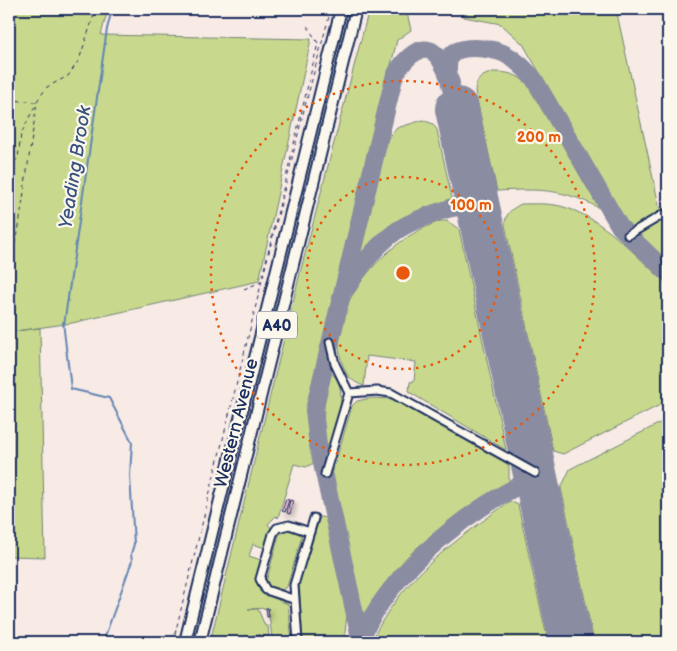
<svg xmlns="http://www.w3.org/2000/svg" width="677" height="651" viewBox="0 0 677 651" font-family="'Balsamiq Sans',sans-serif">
<defs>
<filter id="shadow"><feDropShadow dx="3" dy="3" stdDeviation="2.5" flood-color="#0004"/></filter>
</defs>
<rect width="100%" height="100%" fill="#f8eae5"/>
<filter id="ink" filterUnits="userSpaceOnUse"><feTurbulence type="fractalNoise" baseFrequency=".02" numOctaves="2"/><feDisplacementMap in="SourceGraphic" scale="10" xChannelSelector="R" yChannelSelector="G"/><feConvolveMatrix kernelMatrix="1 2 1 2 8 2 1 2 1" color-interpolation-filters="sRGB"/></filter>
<g filter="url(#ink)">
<!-- green -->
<path fill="#c8d98d" stroke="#728476" d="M9 9H108L101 35 311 39 259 281 72 323 16 331 40 328 45 557 9 556Z
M369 9H406L411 30 397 40 309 404V431L316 462 306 467 294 464 278 518 276 516 268 524 271 528 265 548 253 544 249 556 261 560 256 579 260 592 288 604 292 641 281 642 272 637 268 608 248 609H258L265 626H268L269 636H246L229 640 228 642H210L301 269Z
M462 9H616L660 210 668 206V263L628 226 523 44 501 24 464 17Z
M493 72C508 72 518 74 528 85L599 208C562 188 538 189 497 191L475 91C476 79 481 76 493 72Z
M423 120 433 124 437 130 452 198 403 218 359 259 387 140 397 128Z
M521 204C534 204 547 203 560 206 602 216 637 257 668 285V401L563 454 553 451 505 225C505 214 511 209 521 204Z
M441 221H447L459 229 506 450 409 392 410 382 414 381 416 362 367 356 364 386C349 381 345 373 341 359 337 346 340 338 343 325 345 317 346 307 350 299 369 265 403 233 441 221Z
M330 372C352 387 335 427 329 446L326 447C321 420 324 399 330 372Z
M371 398 392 399 509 465V484L419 546 406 558 383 586 363 616 332 474 352 406 357 401Z
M668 419V642H594L561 488 570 469Z
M510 501 518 505 548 642H371C403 575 452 544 510 501Z
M320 517 327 518 347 615 344 642H303L299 583Z
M286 529H292L302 536 287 587 279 591 271 588 266 582 279 535Z"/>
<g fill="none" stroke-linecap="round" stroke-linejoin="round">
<!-- stream -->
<path stroke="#6285b3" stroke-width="2" d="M63 322 71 389 109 398 132 442 130 475 134 544 131 554 132 561 103 642
M64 325 107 29 112 9"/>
<!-- taxiway -->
<path stroke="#8a8ca2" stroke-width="18" d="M457 109C453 94 445 75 449 60 454 42 493 48 505 54 517 60 525 69 534 79L620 227 668 273
M347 288C359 268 376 246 395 232 407 223 453 203 467 208 475 211 478 219 481 225
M361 639C387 576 459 517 518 486 530 486 535 490 541 500
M361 642 318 445 314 410 394 78C399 66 417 42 433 52 442 58 447 73 451 83"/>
<!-- runway -->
<path stroke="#8a8ca2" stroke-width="44" d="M457 109 571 642"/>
</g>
<!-- building -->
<path fill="#eeb6cb" stroke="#1b2f5e" filter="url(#shadow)" d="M668 208V221L666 222 663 216 667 214 665 210Z
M286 499 289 500 285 512 282 511Z
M290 500 293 501 290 514 287 513Z
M266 608H268L269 617H267Z
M260 635 261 642H247L246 637Z"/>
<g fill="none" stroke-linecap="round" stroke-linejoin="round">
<!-- minor casing -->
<g stroke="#1b2f5e" stroke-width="11">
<path id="minor" d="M628 235 664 214
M349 393 377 391 391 393 535 473
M325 474 349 393 335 364 330 342
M293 599 266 590 260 579 273 534 277 528 289 525 310 532
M298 642 294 585 314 518"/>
</g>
<!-- highway casing -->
<g stroke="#1b2f5e" stroke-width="14">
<path id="highway" d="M185 642 341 9
M200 642 356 9"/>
</g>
<!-- path -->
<path stroke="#1b2f5e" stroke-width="1" stroke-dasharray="4 4" stroke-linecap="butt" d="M9 100 37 102 18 233 9 261
M37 101 47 87 68 76 79 60 96 9
M9 168 18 158 21 134 36 104
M244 289 261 282 318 43 306 24
M173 642 305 106 331 9"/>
<!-- minor -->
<use href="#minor" stroke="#fbf7ec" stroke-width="7"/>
<!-- highway -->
<use href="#highway" stroke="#fbf7ec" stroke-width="10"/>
</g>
</g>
<!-- distance rings -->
<g fill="none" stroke="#e8590c" stroke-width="2.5" stroke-dasharray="2.5 5">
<circle cx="403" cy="273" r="96"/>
<circle cx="403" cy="273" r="192"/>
</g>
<g text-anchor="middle" stroke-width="4.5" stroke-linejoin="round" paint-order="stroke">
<!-- shield labels -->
<rect fill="#fbf7ec" stroke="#5e6b89" stroke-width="1" x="257" y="311.5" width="40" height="27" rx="4"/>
<g font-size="16" font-weight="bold" fill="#1b2f5e">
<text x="277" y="331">A40</text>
</g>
<!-- street labels -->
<g font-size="18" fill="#1b2f5e" stroke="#fbf7ec">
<text transform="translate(236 423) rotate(-76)" y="6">Western Avenue</text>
</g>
<!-- water labels -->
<g font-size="19" font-style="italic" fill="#385381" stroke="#fbf7ec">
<text transform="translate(74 167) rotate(-81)" y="7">Yeading Brook</text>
</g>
</g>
<circle cx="403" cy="273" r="8" fill="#e8590c" stroke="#fbf7ec" stroke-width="2.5"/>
<g font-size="15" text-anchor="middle" font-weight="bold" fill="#e8590c" stroke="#fbf7ec" stroke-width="4.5" stroke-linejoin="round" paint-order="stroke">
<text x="539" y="142">200 m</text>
<text x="471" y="210">100 m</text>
</g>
<!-- margin -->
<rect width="677" height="651" fill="none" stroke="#fbf7ec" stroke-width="30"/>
<rect x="15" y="15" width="647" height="621" fill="none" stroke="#1b2f5e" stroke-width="2" filter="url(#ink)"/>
</svg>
